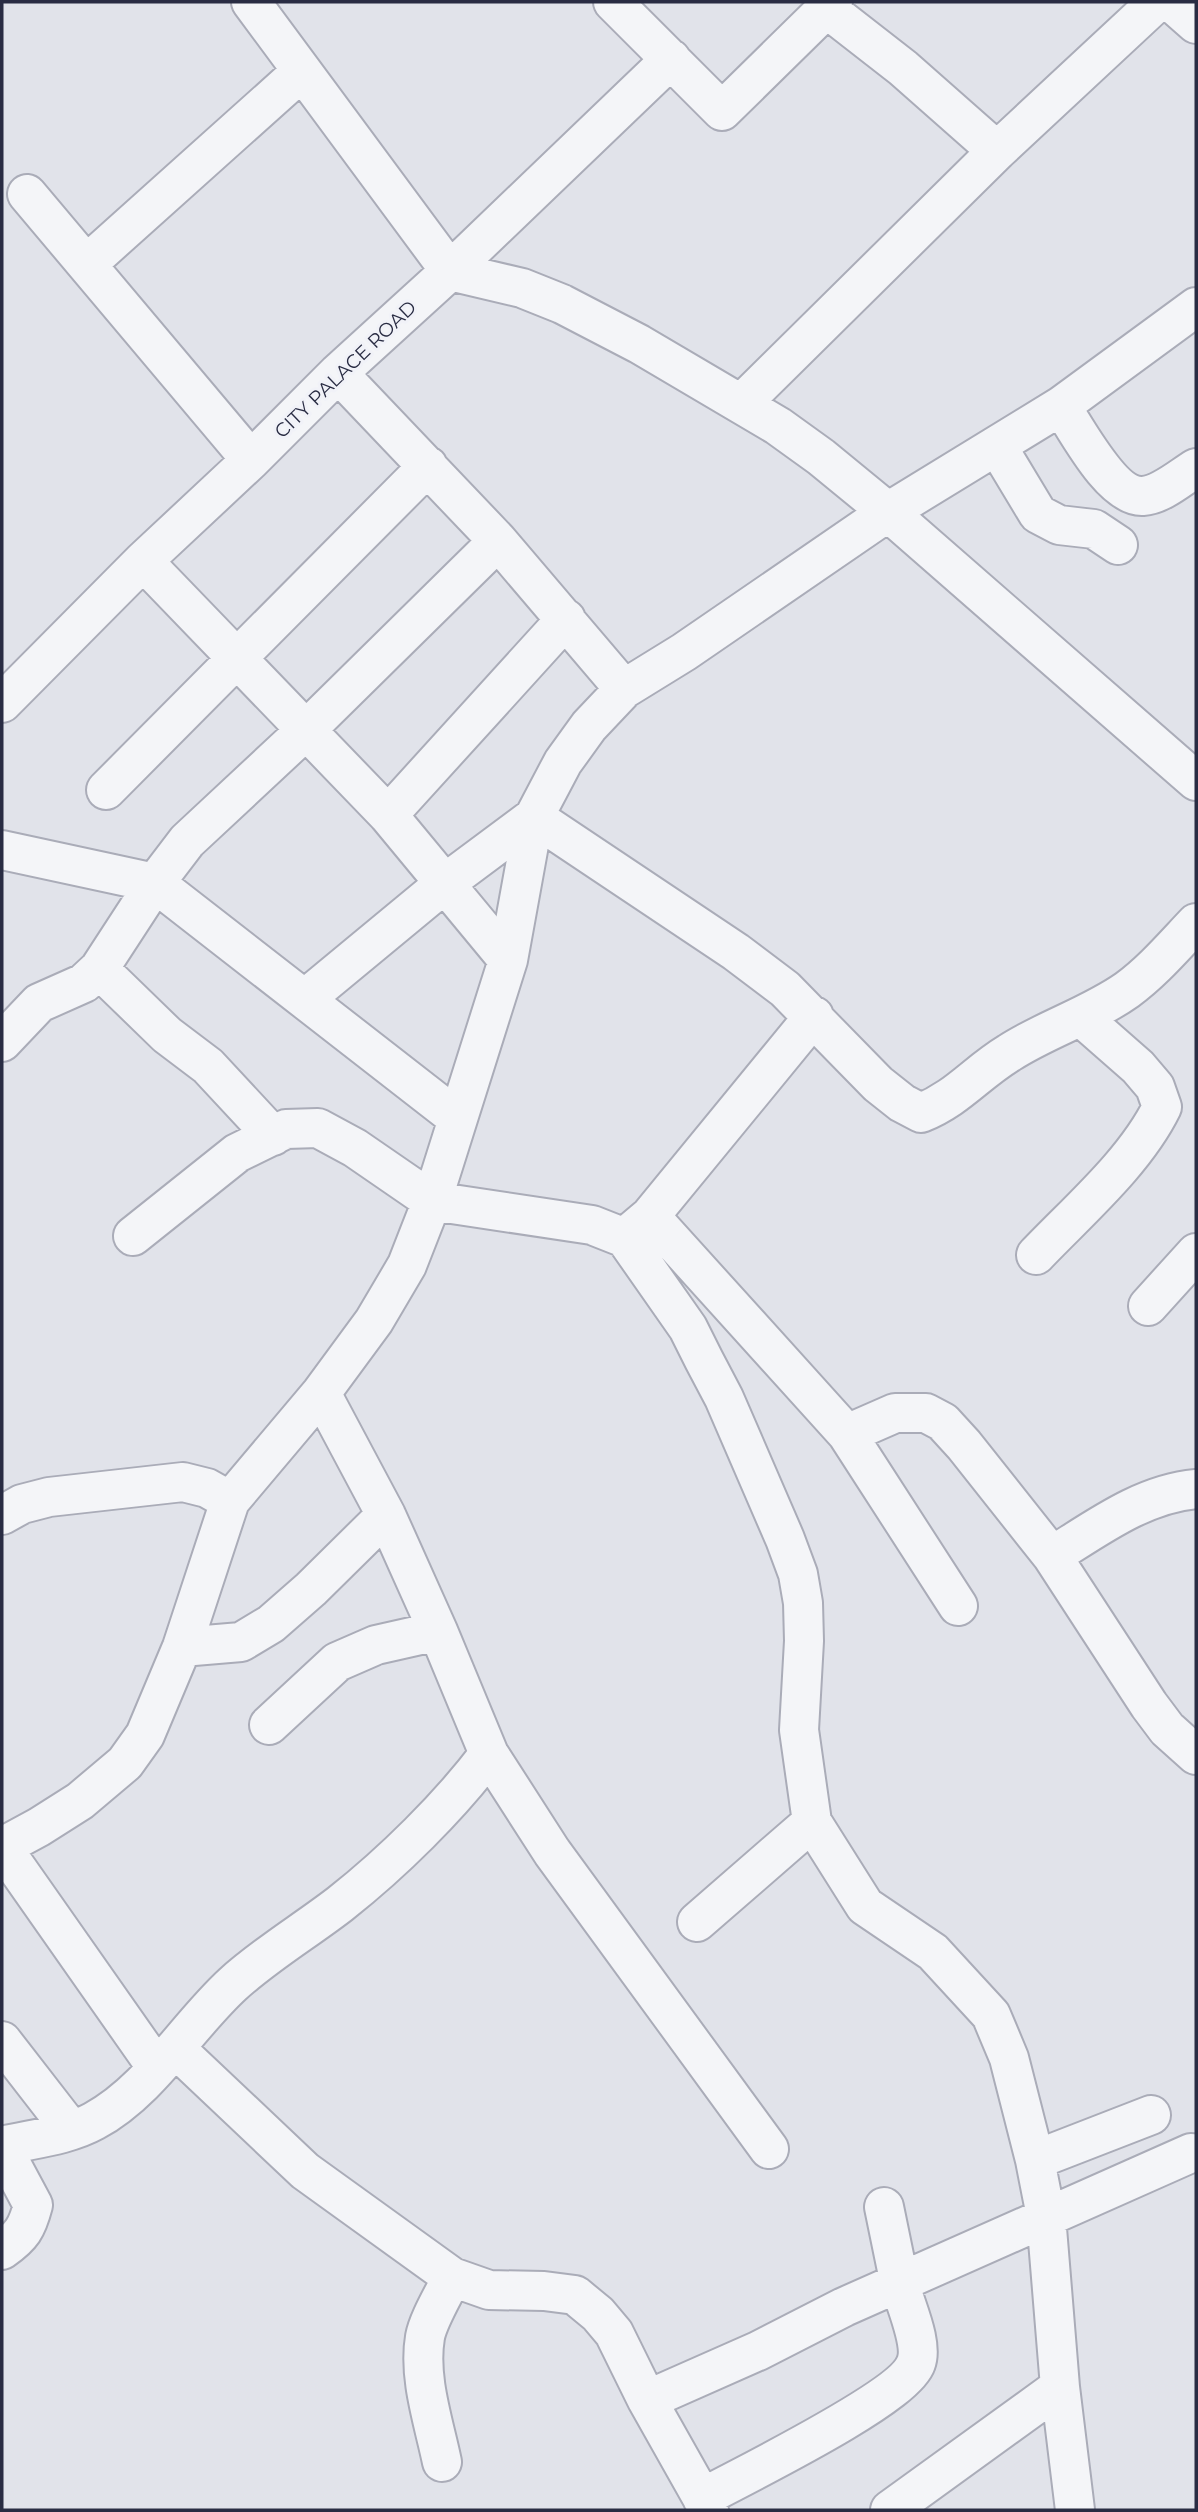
<svg xmlns="http://www.w3.org/2000/svg" width="1198" height="2512" viewBox="0 0 1198 2512" font-family="Montserrat,sans-serif">
<rect width="100%" height="100%" fill="#e1e3ea"/>
<g fill="none" stroke-linecap="round" stroke-linejoin="round">
<!-- minor casing -->
<g stroke="#aaacb8" stroke-width="42">
<path id="minor" d="M251 2 450 271
M613 2 722 111 833 2
M1171 2 1196 24
M826 8 903 68 997 151
M27 194 251 460
M87 264 301 72
M450 271 522 288 562 304 639 344 778 426 821 457 888 512 1196 781
M338 373 498 541 624 689
M742 403 997 151 1157 2
M1061 406C1077 430 1112 498 1143 496 1161 495 1181 477 1196 468
M997 446 1038 514 1059 525 1094 529 1118 545
M143 561 388 815 508 960
M2 703 143 561 251 460 338 373 450 271 671 59
M106 790 428 466
M388 815 566 619
M2 850 155 883 457 1118
M99 969 167 1035 208 1066 273 1136
M305 999 444 884 534 817 736 952 785 989 878 1084 902 1103 921 1113C958 1098 976 1073 1009 1053 1046 1029 1090 1016 1127 990 1153 971 1174 946 1196 923
M2 1042 39 1003 84 983 99 969 155 883 187 841 305 731 498 541
M650 1216 847 1434 958 1606
M631 1232 650 1216 814 1016
M133 1236 237 1153 286 1129 318 1128 355 1148 432 1201 592 1225 625 1238 688 1328 704 1360 724 1398 785 1539 798 1574 803 1603 804 1641 799 1730 812 1822 865 1906 933 1952 991 2015 1009 2058 1035 2160 1046 2216 1060 2387 1075 2510
M1036 1255C1079 1210 1135 1162 1162 1107L1155 1087 1138 1067 1081 1017
M1148 1306 1196 1253
M847 1434 895 1413H926L943 1422 964 1445 1052 1556 1149 1705 1167 1729 1196 1755
M2 1515 22 1504 49 1497 183 1482 207 1488 230 1501
M1052 1556C1097 1528 1142 1494 1196 1489
M182 1647 241 1642 271 1624 311 1589 386 1515
M269 1725 337 1662 376 1645 438 1631
M489 1754 552 1852 769 2149
M697 1922 812 1822
M2 2041 71 2130
M176 2049 305 2171 452 2277 489 2290 544 2291 575 2295 598 2314 614 2333 647 2400 709 2510
M157 2068 2 1847 39 1827 80 1801 125 1763 145 1735 182 1647 230 1501 321 1393 374 1321 407 1265 432 1201 508 960 534 817 563 762 589 726 624 689 684 652 888 512 1061 406 1196 307
M2 2146C31 2139 67 2136 94 2121 150 2091 187 2026 233 1984 266 1954 305 1931 340 1904 392 1863 449 1807 489 1754L438 1631 386 1515 321 1393
M2 2147 33 2205C27 2228 22 2236 2 2250
M1035 2160 1151 2115
M647 2400 758 2351 844 2307 1191 2153
M442 2462C434 2423 418 2378 425 2337 428 2320 444 2294 452 2277
M702 2498C742 2476 904 2398 916 2363 924 2342 903 2301 899 2280 894 2256 889 2231 884 2207
M890 2510 1060 2387"/>
</g>
<!-- minor -->
<use href="#minor" stroke="#f4f5f8" stroke-width="38"/>
</g>
<g text-anchor="middle" stroke-width="6" stroke-linejoin="round" paint-order="stroke">
<!-- street labels -->
<g font-size="19" fill="#292c43" stroke="#f1f2f8">
<text transform="translate(345 369) rotate(-44)" y="7">CITY PALACE ROAD</text>
</g>
</g>
<!-- border -->
<rect width="1198" height="2512" fill="none" stroke="#292c43" stroke-width="7"/>
</svg>
